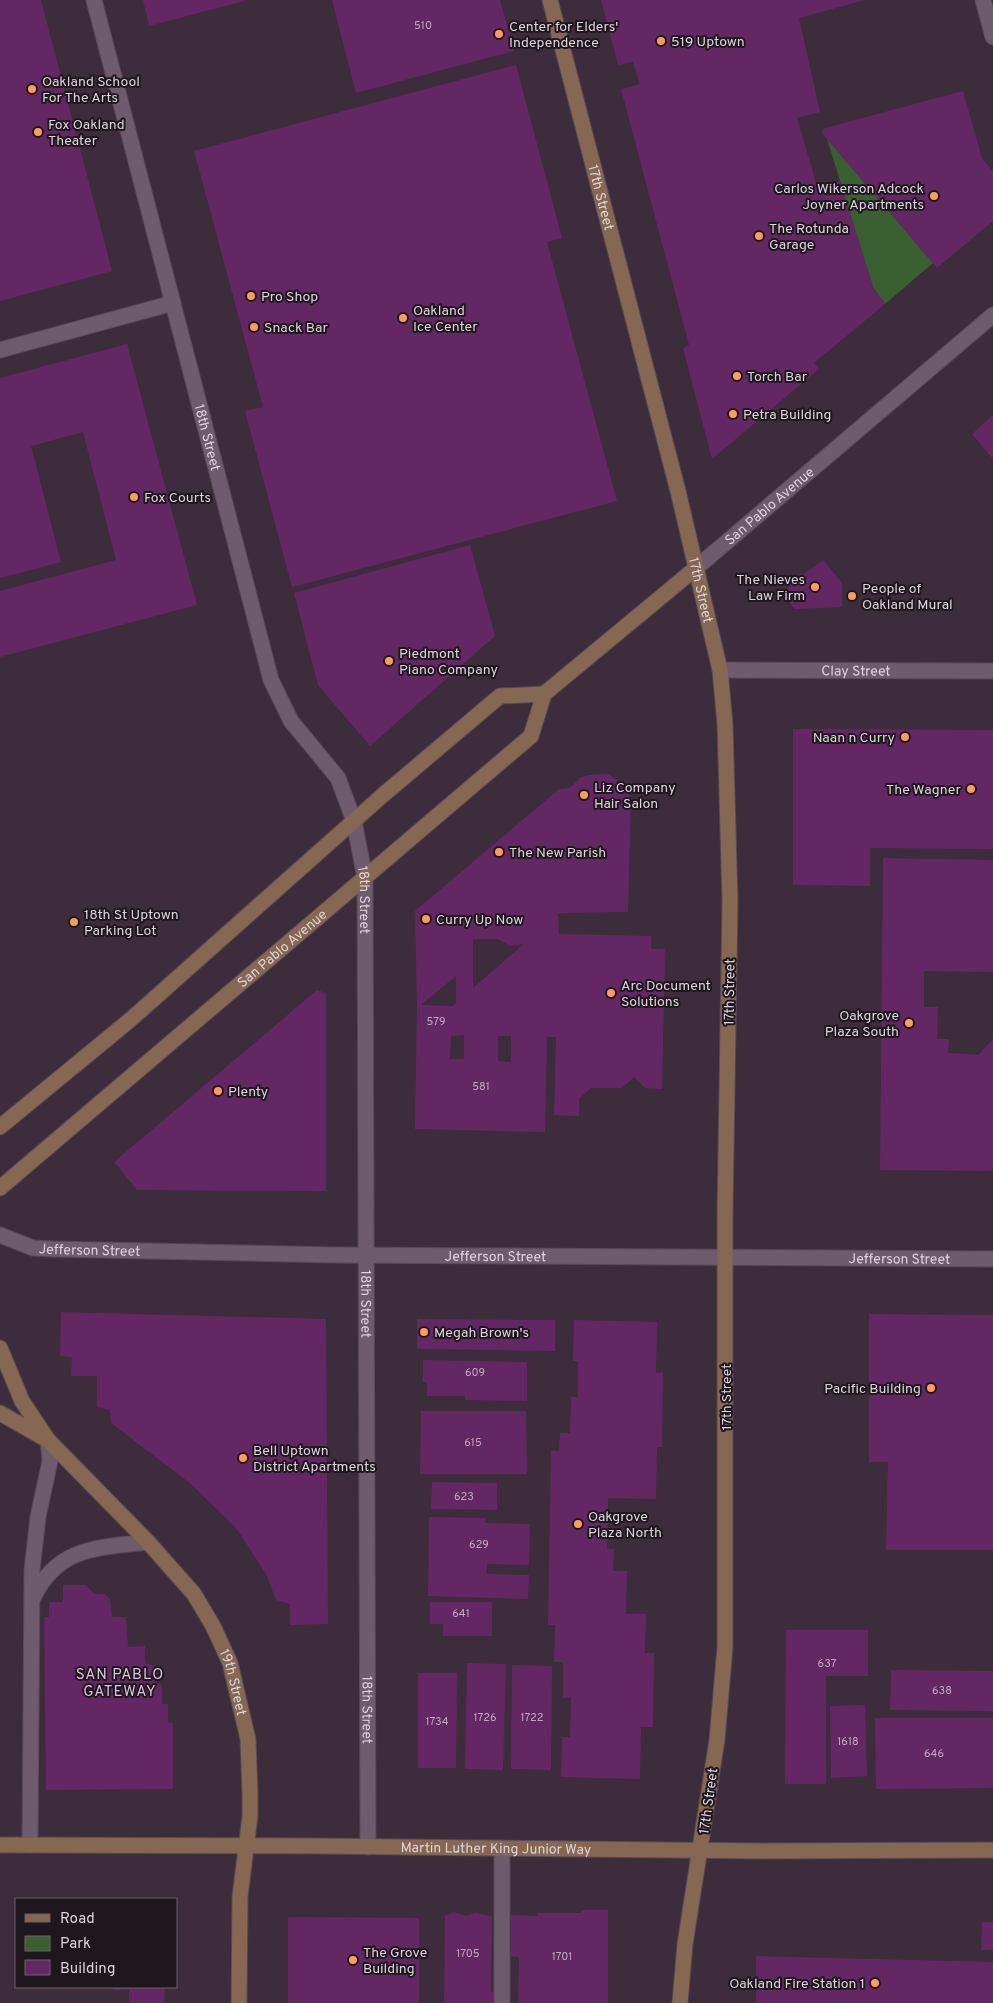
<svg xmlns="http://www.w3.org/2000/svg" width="993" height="2003" viewBox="0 0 993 2003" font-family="Overpass,sans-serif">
<rect width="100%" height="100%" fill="#3c2c3c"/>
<!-- green -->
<path fill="#3a5f31" d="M827 139 933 263 885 304 873 287Z"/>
<!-- building -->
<path fill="#632864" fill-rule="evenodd" d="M0 0H41L112 271 0 301Z
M143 0H244V1L149 26Z
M332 0H500L514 51 356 93Z
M601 0H865L799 18 820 112 797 118 817 186 840 181 873 287 885 304 814 363 819 369 712 459 683 348 689 345 621 89 640 84 633 62 618 65Z
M516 65 562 238 547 242 617 501 292 587 245 411 263 407 194 151Z
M963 91 982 158 993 171V221L937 268 821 132 825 128Z
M127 344 197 605 0 657V591L116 560 83 432 31 446 61 562 0 578V378Z
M993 415V459L972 434Z
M470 545 495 636 370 746 318 685 294 593Z
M823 560 842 583V607L795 609 786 598V591L790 584Z
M793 729 993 730V849L870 848V886L793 885Z
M609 774 627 789 631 799 628 912 558 913 559 934 651 936V949H665L662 1089 645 1088 634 1077 622 1088H591L579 1099V1116L554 1115 556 1037H547L545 1132 415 1129 417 1006 415 911 559 789 570 788 581 777 589 775ZM473 939H498L510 946 524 944 473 988ZM456 976V1003L453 1006 421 1005ZM464 1035V1059H450L451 1036ZM498 1036H511V1062L498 1061Z
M883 858 993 860V972L924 971V1007H938L937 1039H949L948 1053 978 1055 993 1039V1171L880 1170Z
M317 990 326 993V1191L137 1190 114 1162Z
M61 1312 326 1319 328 1624 290 1625V1604L276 1600 266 1574 237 1529 191 1484 111 1423 110 1410 97 1407V1376H71L72 1357 60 1356Z
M869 1314 993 1315V1550H886L888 1462H869Z
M417 1319 555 1320V1351L417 1349Z
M574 1320 657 1322 656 1373 663 1372 662 1447H657L656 1499 608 1498 607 1549H614L613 1571H627L626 1614H646L645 1653H654L653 1727H641L640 1779 561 1777 562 1737H570L571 1698H563V1662H554L555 1625H548L551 1450 559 1451 560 1433H570L571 1397H578V1361H573Z
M423 1360 527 1362V1401L465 1400V1396H427V1382H423Z
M421 1411H526L527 1474H420Z
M432 1482 497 1483V1510L431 1509Z
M429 1517 485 1518V1523L530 1524 529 1565 487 1564V1574L529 1575 528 1599 428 1596Z
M63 1585H86L94 1594H105L110 1599 112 1617H126L128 1647 145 1646V1663L154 1666 155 1682 162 1685V1704H168V1722L173 1723V1789L46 1790 44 1617H49V1602H63Z
M430 1602H492V1636H443V1624H430Z
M786 1630H868V1676H826V1784H785Z
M467 1663 506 1664 503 1770 465 1769Z
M512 1665 552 1666 551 1770 511 1769Z
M891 1670 993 1671V1711L890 1710Z
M418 1673H457L456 1768H418Z
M865 1705 867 1776 831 1778 830 1706Z
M875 1718H993V1788L876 1789Z
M581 1910H608V2003H518L519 1957 511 1956V1915L537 1916V1913H581Z
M454 1912 466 1916 475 1913 492 1916 491 1991 497 1994 496 2003H444L445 1916Z
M288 1917 419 1918V2003H288Z
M982 1922H993V1950H981Z
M756 1956 993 1962V2003H756Z
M113 1987H165L164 2003H129V1990H113Z"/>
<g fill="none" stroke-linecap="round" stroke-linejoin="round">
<!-- lane casing -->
<g stroke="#574957" stroke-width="17">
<path id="lane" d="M0 350 173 303
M502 1848V2003"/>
</g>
<!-- street casing -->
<g stroke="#574957" stroke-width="17">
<g id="street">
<path id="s1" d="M94 0 271 680 291 721 338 778 354 821 365 878 368 1847"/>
<path d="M983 0 993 37"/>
<path id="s2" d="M696 568 993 315"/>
<path id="s3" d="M720 670 993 671"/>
<path id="s4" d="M0 1235 33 1248 53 1249 333 1255 993 1259"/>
<path d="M33 1598C58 1546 98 1548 148 1542"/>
<path d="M30 1845 32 1570 38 1517 50 1461 48 1440"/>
</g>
</g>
<!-- secondary casing -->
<g stroke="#574957" stroke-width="17">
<g id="secondary">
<path id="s5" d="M550 0 678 491 720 670 725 724 730 901 725 1213V1647L717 1740 685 1944 680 2003"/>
<path d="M0 1127 130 1020 383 795 500 696 544 694"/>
<path id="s6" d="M0 1188 531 736 544 694 696 568"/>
<path id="s7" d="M0 1348 22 1401 48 1440 148 1542 194 1594 213 1626 230 1663 248 1739 250 1792V1816L240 1897 239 2003"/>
<path d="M0 1413 44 1438"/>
<path id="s8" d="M0 1845 317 1846 762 1851 993 1850"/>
</g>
</g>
<!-- lane -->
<use href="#lane" stroke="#6e5b6d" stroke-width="15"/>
<!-- street -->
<use href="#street" stroke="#6e5b6d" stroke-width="15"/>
<!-- secondary -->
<use href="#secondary" stroke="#866751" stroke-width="15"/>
</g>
<!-- markers -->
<g fill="#ff9b5b" stroke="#1f171e" stroke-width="2">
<circle cx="499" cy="34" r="5"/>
<circle cx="661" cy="41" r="5"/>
<circle cx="32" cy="89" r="5"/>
<circle cx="38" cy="132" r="5"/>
<circle cx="934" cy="196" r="5"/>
<circle cx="759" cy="236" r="5"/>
<circle cx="251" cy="296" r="5"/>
<circle cx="403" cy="318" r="5"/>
<circle cx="254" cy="327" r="5"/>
<circle cx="737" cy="376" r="5"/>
<circle cx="733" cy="414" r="5"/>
<circle cx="134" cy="497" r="5"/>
<circle cx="815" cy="587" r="5"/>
<circle cx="852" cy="596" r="5"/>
<circle cx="389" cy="661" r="5"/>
<circle cx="905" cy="737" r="5"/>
<circle cx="971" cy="789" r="5"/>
<circle cx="584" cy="795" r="5"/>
<circle cx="499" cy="852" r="5"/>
<circle cx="426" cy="919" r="5"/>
<circle cx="74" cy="922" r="5"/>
<circle cx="611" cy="993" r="5"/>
<circle cx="909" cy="1023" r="5"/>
<circle cx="218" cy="1091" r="5"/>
<circle cx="424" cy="1332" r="5"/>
<circle cx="931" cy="1388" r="5"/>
<circle cx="243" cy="1458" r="5"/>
<circle cx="578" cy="1524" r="5"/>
<circle cx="353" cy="1960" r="5"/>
<circle cx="875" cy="1983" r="5"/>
</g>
<g text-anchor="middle" stroke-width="4" stroke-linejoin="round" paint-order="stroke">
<!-- number labels -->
<g font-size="11" fill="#bfa8c0">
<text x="423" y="29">510</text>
<text x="436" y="1025">579</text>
<text x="481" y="1090">581</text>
<text x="475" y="1376">609</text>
<text x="473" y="1446">615</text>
<text x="464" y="1500">623</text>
<text x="479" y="1548">629</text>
<text x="461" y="1617">641</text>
<text x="827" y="1667">637</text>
<text x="942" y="1694">638</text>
<text x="485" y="1721">1726</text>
<text x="532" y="1721">1722</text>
<text x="437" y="1725">1734</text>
<text x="848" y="1745">1618</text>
<text x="934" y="1757">646</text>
<text x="468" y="1957">1705</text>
<text x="562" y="1960">1701</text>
</g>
<!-- poi labels -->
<g font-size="14" fill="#ded3de" stroke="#1f171e" text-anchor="start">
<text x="509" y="31">Center for Elders'<tspan x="509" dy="16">Independence</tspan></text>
<text x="671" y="46">519 Uptown</text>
<text x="42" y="86">Oakland School<tspan x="42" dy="16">For The Arts</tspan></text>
<text x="48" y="129">Fox Oakland<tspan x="48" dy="16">Theater</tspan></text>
<text x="924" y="193" text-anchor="end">Carlos Wikerson Adcock<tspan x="924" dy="16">Joyner Apartments</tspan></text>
<text x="769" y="233">The Rotunda<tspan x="769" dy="16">Garage</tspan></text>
<text x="261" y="301">Pro Shop</text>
<text x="413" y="315">Oakland<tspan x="413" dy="16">Ice Center</tspan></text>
<text x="264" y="332">Snack Bar</text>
<text x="747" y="381">Torch Bar</text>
<text x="743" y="419">Petra Building</text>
<text x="144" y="502">Fox Courts</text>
<text x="805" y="584" text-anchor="end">The Nieves<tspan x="805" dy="16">Law Firm</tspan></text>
<text x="862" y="593">People of<tspan x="862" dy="16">Oakland Mural</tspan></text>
<text x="399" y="658">Piedmont<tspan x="399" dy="16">Piano Company</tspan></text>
<text x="895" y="742" text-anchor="end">Naan n Curry</text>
<text x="594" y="792">Liz Company<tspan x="594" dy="16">Hair Salon</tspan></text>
<text x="961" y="794" text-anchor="end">The Wagner</text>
<text x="509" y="857">The New Parish</text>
<text x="84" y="919">18th St Uptown<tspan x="84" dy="16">Parking Lot</tspan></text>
<text x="436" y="924">Curry Up Now</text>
<text x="621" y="990">Arc Document<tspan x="621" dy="16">Solutions</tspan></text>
<text x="899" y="1020" text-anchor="end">Oakgrove<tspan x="899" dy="16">Plaza South</tspan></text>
<text x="228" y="1096">Plenty</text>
<text x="434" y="1337">Megah Brown's</text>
<text x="921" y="1393" text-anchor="end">Pacific Building</text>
<text x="253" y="1455">Bell Uptown<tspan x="253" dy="16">District Apartments</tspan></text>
<text x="588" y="1521">Oakgrove<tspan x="588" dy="16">Plaza North</tspan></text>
<text x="363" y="1957">The Grove<tspan x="363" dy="16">Building</tspan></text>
<text x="865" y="1988" text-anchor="end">Oakland Fire Station 1</text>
</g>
<!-- street labels -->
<g font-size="14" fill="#ded3de" stroke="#1f171e">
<text dy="5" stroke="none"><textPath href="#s5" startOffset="204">17th Street</textPath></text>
<text dy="5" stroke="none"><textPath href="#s1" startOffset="452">18th Street</textPath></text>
<text dy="5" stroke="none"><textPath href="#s2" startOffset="96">San Pablo Avenue</textPath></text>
<text dy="5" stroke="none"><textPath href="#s5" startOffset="609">17th Street</textPath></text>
<text dy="5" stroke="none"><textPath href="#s3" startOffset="136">Clay Street</textPath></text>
<text dy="5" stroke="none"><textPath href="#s1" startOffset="948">18th Street</textPath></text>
<text dy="5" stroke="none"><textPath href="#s6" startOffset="370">San Pablo Avenue</textPath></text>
<text transform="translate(729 992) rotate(-89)" y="5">17th Street</text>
<text dy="5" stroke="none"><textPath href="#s4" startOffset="92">Jefferson Street</textPath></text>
<text dy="5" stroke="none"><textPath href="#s4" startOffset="498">Jefferson Street</textPath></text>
<text dy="5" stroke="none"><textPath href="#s4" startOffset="902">Jefferson Street</textPath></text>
<text dy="5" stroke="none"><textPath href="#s1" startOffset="1352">18th Street</textPath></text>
<text transform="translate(726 1397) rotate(-90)" y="5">17th Street</text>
<text dy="5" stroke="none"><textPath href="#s7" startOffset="414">19th Street</textPath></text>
<text dy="5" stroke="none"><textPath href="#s1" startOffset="1758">18th Street</textPath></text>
<text transform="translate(708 1801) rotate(-82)" y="5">17th Street</text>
<text dy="5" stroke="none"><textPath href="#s8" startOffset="496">Martin Luther King Junior Way</textPath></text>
</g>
<!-- neighbourhood labels -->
<g font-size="15" letter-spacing="1" fill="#dac5da" stroke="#1f171e">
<text x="120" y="1679">SAN PABLO<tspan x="120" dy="17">GATEWAY</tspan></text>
</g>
</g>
<!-- legend -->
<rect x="15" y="1898" width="162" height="90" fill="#1f171e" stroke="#6b626b"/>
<rect x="25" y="1914" width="25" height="8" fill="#866751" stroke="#6b626b"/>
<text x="60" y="1923" font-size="15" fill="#ded3de">Road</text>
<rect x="25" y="1936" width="25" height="15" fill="#3a5f31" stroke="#6b626b"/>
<text x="60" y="1948" font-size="15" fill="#ded3de">Park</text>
<rect x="25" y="1960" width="25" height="15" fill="#632864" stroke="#6b626b"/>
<text x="60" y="1973" font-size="15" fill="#ded3de">Building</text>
</svg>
